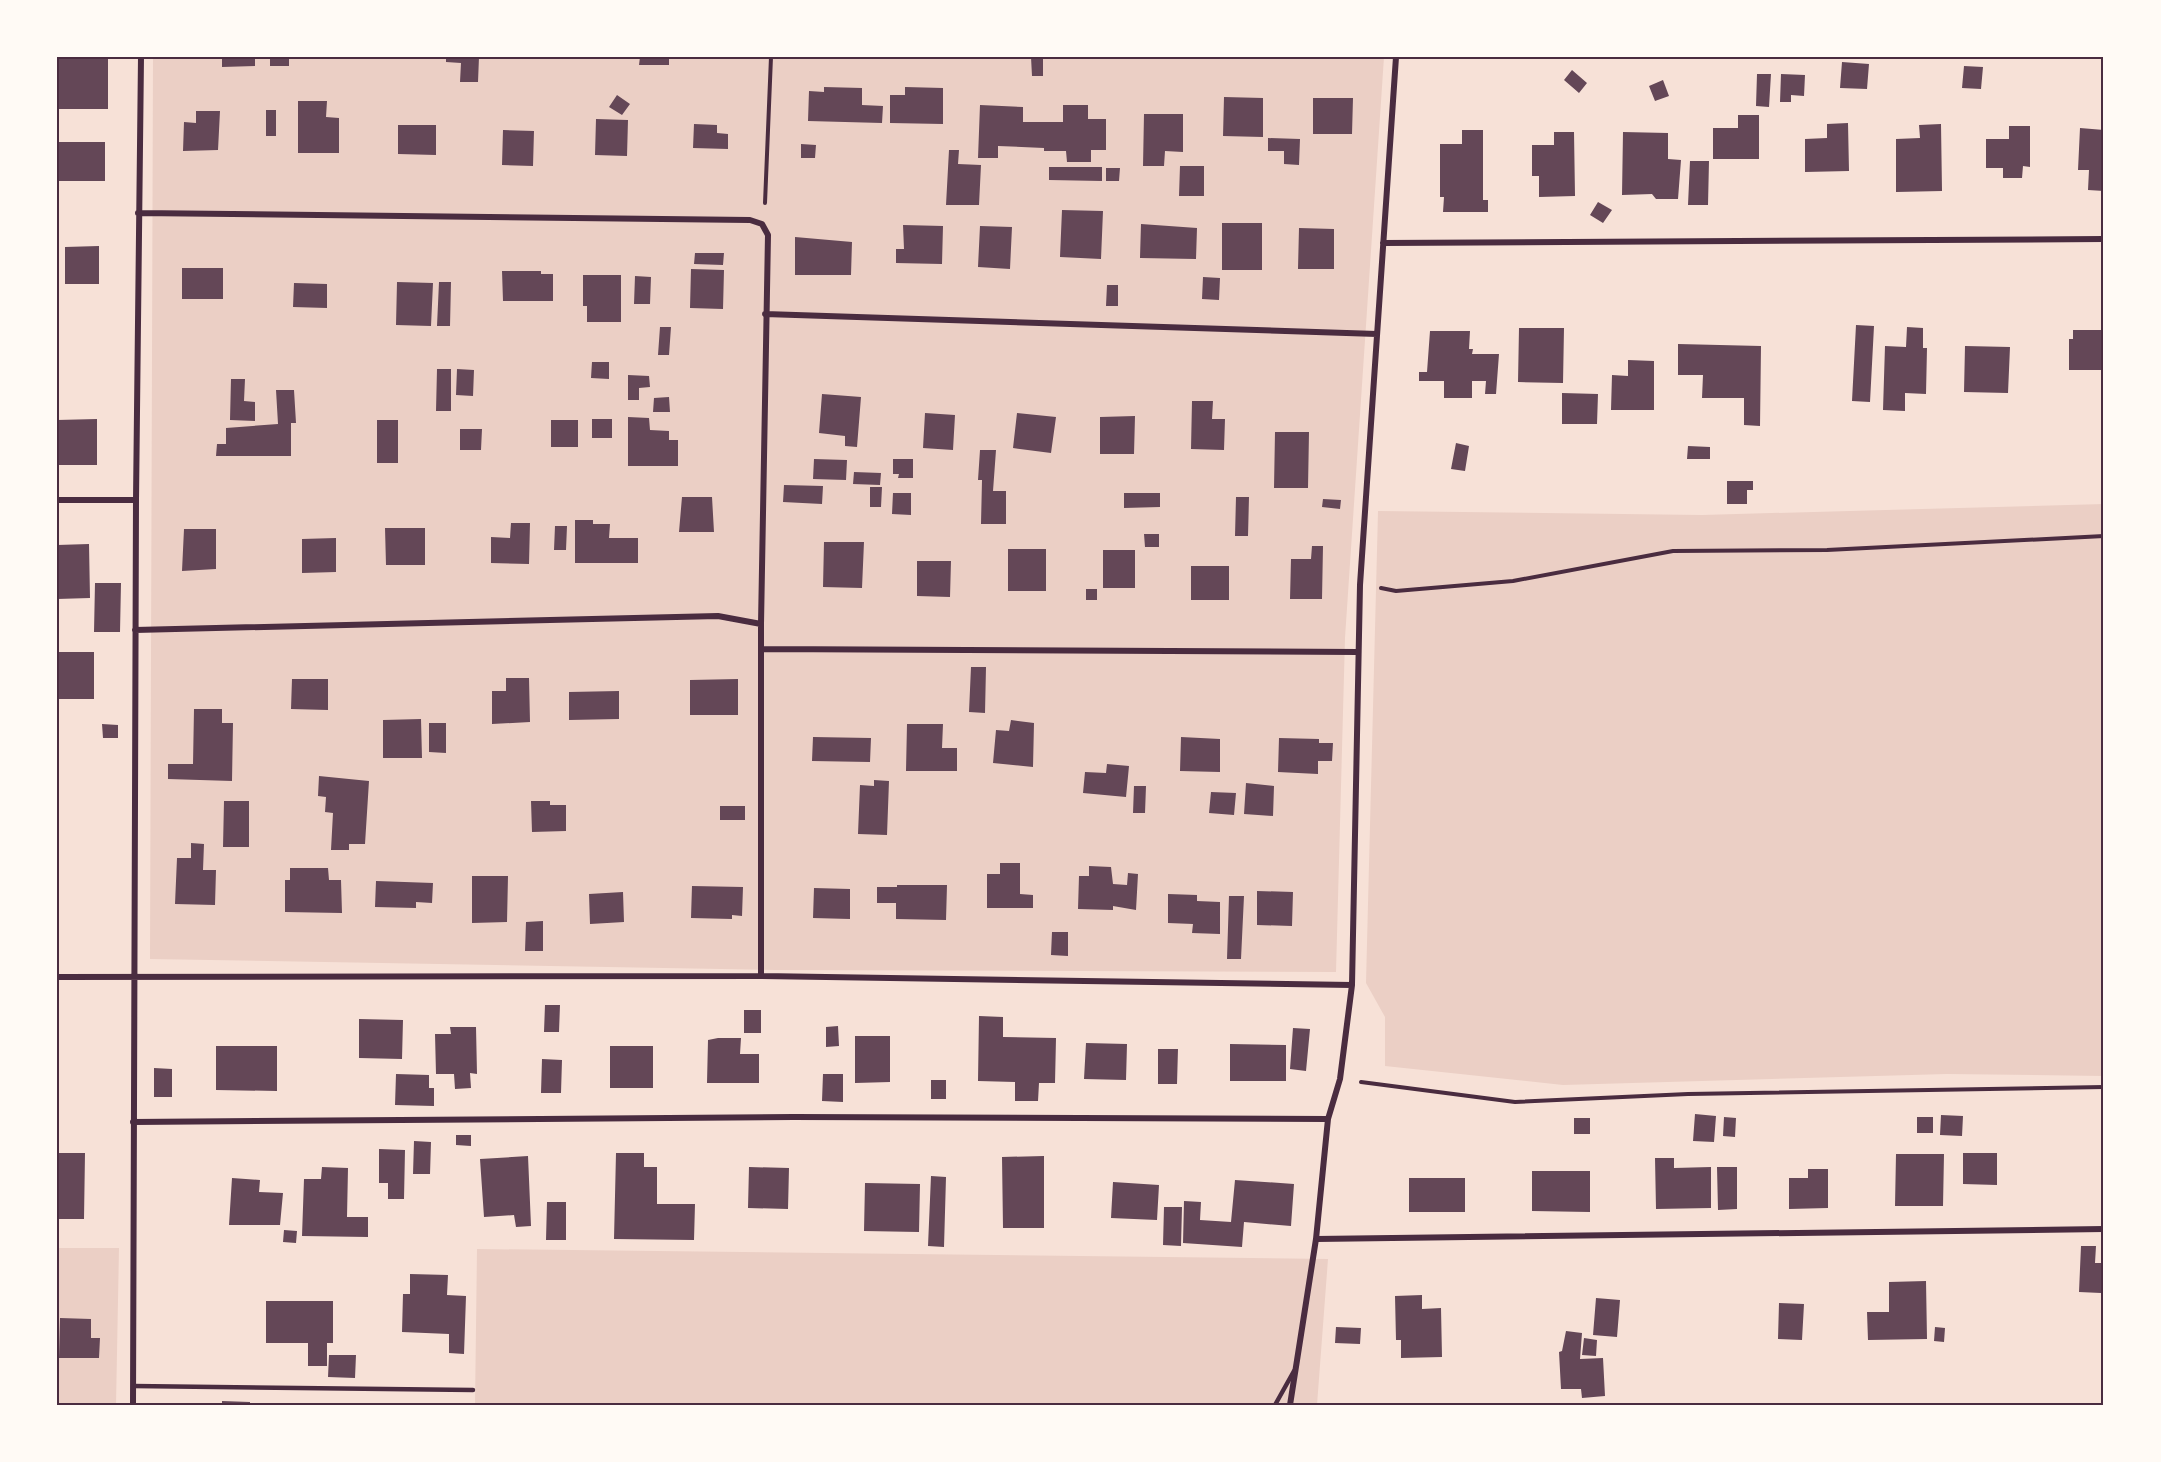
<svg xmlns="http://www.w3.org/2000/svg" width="2161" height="1462" viewBox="0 0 2161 1462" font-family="Raleway,sans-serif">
<rect width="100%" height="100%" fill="#f7e1d7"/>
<!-- green -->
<path fill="#ebcfc5" d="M153 57H1384L1345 638 1336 972 776 970 150 959Z
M2104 504V1076L1947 1074 1563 1085 1385 1066V1017L1366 983 1378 511 1702 515Z
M57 1248H119L116 1405H57Z
M477 1249 1328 1259 1317 1405H475Z"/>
<!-- building -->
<path fill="#644757" d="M58 57H108V109H58Z
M222 57H255V66L222 67Z
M270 57H289V66H270Z
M446 57H479L478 82H460L461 63 446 62Z
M640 57H669V65H639Z
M1031 57H1043V76H1032Z
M1842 62 1869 64 1867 89 1840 88Z
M1964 66 1983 67 1981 89 1962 88Z
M1572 70 1587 83 1579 93 1564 80Z
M1757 74H1771L1769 107 1756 106Z
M1781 74 1805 75 1804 96 1791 95V102H1780Z
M1663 80 1669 96 1655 101 1649 86Z
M824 87 862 88V105L883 106 882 123 808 121 809 91 824 92Z
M905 87 943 88V124L890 123V95H905Z
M617 95 630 104 622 115 609 107Z
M1224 97 1263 98V137L1223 136Z
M1313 98H1353L1352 134H1313Z
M298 101H327L326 117 339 118V153H298Z
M980 105 1023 107V122H1063V105H1088V119H1106V150H1091V162H1067L1066 151H1044V148L998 146V158H978Z
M266 110H276V136H266Z
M196 111H220L218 150 183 151 184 122 196 123Z
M1144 114H1183V152L1165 151 1164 166H1143Z
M1738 115H1759V159H1713V128H1738Z
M596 119 628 120 627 156 595 155Z
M1848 123 1849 171 1805 172V139L1827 138V124Z
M694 124 717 125V133L728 134V149L693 148Z
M1941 124 1942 191 1896 192V139L1920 138 1919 125Z
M398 125H436V155L398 154Z
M2009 126H2030V167L2023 166 2022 178H2003V168H1986V139H2009Z
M2080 128 2104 130V191L2088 190 2089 170H2078Z
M503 130 534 131 533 166 502 165Z
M1462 130H1483V200H1488V212H1443L1444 197H1440V144H1462Z
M1554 132H1574L1575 196 1539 197V176H1532V145H1554Z
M1623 132 1668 133V159L1681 160 1678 199H1656L1652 194 1622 195Z
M1268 138 1300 139 1299 165 1284 164V151H1268Z
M57 142H105V181H57Z
M801 144 816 145 815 158H801Z
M949 150H959L958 164 981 165 979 205H946Z
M1690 161H1709L1708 205H1688Z
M1180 166H1204V196H1179Z
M1049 167H1102V181L1049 180Z
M1106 168H1120L1119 181H1106Z
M1598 202 1612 210 1603 223 1590 215Z
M1062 210 1103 211 1101 259 1060 257Z
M1222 223H1262V270H1222Z
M1141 224 1197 228 1196 259 1140 258Z
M903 225 943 226 942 264 896 263V249H904Z
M980 226 1012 227 1010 269 978 267Z
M1299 228 1334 229V269H1298Z
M795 237 852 242 851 275H795Z
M99 246V284H65V247Z
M695 253H724L723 265 694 264Z
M182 268H223V299H182Z
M691 269 724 270 723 309 690 308Z
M502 271H541V274H553V301H503Z
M583 275H621V322H587V306H583Z
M635 276 651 277 650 304H634Z
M1203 277 1220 278 1219 300 1202 299Z
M397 282 433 283 431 326 396 325Z
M439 282H451L450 326H437Z
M294 283 327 284V308L293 307Z
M1107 285H1118V306H1106Z
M1856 325 1874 326 1870 402 1852 401Z
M660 327H671L669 355H658Z
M1907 327 1923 328V348H1927L1926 394 1905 393V411L1883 410 1885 346 1906 347Z
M1519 328H1564L1563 383 1518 382Z
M2073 330H2104V370H2069V339H2073Z
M1430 331H1470L1469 349H1473L1472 354H1499L1496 394H1485L1486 381H1472V398H1444V381H1419V372H1427Z
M1678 344 1761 346 1760 426 1744 425V398H1702L1703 375H1678Z
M1965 346 2010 347 2008 393 1964 392Z
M1628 360 1654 361V410H1611L1612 375 1628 376Z
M592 362H609V379L591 378Z
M437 369H451V411H436Z
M457 369 474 370 473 396 456 395Z
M628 375 649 376 650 387 639 388V400H628Z
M231 379H245L244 401 255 402V421L230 420Z
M276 390H294L296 423H291V456H216L217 444H226V428L278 424Z
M1562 393 1598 394 1597 424H1562Z
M822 394 861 397 857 447 845 446V436L819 433Z
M669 397 670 412H653L654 398Z
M1192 401H1213L1212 419H1225L1224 450 1191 449Z
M925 413 955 415 953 450 923 448Z
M1017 413 1056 417 1051 453 1013 448Z
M1135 416 1134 454H1100V417Z
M628 417 649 418 650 430 669 431V440H678V466H628Z
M97 419V465H57V420Z
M592 419H612V438H592Z
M377 420H398V463H377Z
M551 420H578V447H551Z
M460 429H482L481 450H460Z
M1275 432H1309L1308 488H1274Z
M1456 443 1469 446 1465 471 1451 469Z
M1688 446 1710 447V459H1687Z
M980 450H996L993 491H1006V524H981L982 480H978Z
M814 459 847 460 846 480 813 479Z
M893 459H913V478H898L899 474H893Z
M854 472 881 473 880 485 853 484Z
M1727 481H1753V490H1747V504H1727Z
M784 485 823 486 822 504 783 502Z
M870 487H882L881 507H870Z
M893 493H911V515L892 514Z
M1124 493H1160V507L1124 508Z
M682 497H712L714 532H679Z
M1236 497H1249L1248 536H1235Z
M1323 499 1341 500 1340 509 1322 507Z
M575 520H593V524H610L609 538H638V563H575Z
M511 523H530L529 564 491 563V537L510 538Z
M555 526H567L566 550H554Z
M385 528H425V565H386Z
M184 529H216V569L182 571Z
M1144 534H1159V547H1145Z
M336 538V572L302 573V539Z
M824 542H864L862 588 823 587Z
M89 544 90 598 57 599V545Z
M1312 546H1323L1322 599H1290L1291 559H1311Z
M1008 549H1046V591H1008Z
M1103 550H1135V588H1103Z
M917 561H951L950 597 917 596Z
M1191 566H1229V600H1191Z
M95 583H121L120 632H94Z
M1086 589H1097V600H1086Z
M57 652H94V699H57Z
M971 667H986L985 713 969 712Z
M506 678H529L530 722 492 724V691H506Z
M292 679H328V710L291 709Z
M738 679V715H690V680Z
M619 691V719L569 720V692Z
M194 709H222V723H233L232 781 168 779V764H193Z
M421 719 422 758H383V720Z
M1011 720 1034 723 1033 767 993 763 996 730 1009 731Z
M429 723H446V753L429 752Z
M102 724 118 725V738H103Z
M907 724H943L942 748H957V771H906Z
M813 737 871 738 870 762 812 761Z
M1181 737 1220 739V772L1180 771Z
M1279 738 1319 739V743H1333L1332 761H1318V774L1278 772Z
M1107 764 1129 766 1126 797 1083 793 1085 772 1106 773Z
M319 776 369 781 365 844H349V850H331L333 813 325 812 326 797 318 796Z
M874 780 889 781 887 835 858 834 860 785 874 786Z
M1246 783 1274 786 1273 816 1244 814Z
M1134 786H1146L1145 813H1133Z
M1211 792 1236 793 1234 815 1209 813Z
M224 801H249V847H223Z
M531 801H550V805H566V831L532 832Z
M720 806H745V820H720Z
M191 843 204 844 203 870H216L215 905 175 904 177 858H191Z
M1000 863H1020V894L1033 895V908H987V874H1000Z
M1089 866 1111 867 1113 884 1127 885 1128 873 1138 874 1136 910 1113 906V910L1078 909 1079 876H1089Z
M290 868H328L329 880H341L342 913 285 912V880H290Z
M472 876H508L507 922 472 923Z
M376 881 433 883 432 903 416 902V908L375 907Z
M897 885H947L946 920 896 919V903H877V887H897Z
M692 886 743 887 742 916 732 915V919L691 918Z
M814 888 850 889V919L813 918Z
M1257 891 1293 892 1292 926 1257 925Z
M623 892 624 922 590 924 589 894Z
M1168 894 1197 895V901L1220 902V934L1192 933 1193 924 1168 923Z
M1229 896H1244L1241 959H1227Z
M543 921V951H525L526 922Z
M1052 932H1068V956L1051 955Z
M545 1005H560L559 1032H544Z
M744 1010H761V1033H744Z
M979 1016 1003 1017V1037L1056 1038 1055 1083H1039L1038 1101H1015V1082L978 1081Z
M359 1019 403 1020 402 1059 359 1058Z
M838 1026 839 1046 826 1047V1027Z
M450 1027H476L477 1074 470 1073 471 1088 455 1089 454 1074H436L435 1034H451Z
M1293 1028 1310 1029 1306 1071 1290 1069Z
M855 1036H890V1082L855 1083Z
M718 1038H741L740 1054H759V1083H707L708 1040Z
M1086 1043 1127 1044 1126 1080 1084 1079Z
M1230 1044 1286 1045V1081H1230Z
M216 1046H277V1091L216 1090Z
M610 1046H653V1088H610Z
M1158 1049H1178L1177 1084H1158Z
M542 1059 562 1060 561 1093H541Z
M154 1068 172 1069V1097H154Z
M396 1074 429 1075V1088H434V1106L395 1105Z
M823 1074H843V1102L822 1101Z
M931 1080H946V1099H931Z
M1695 1114 1716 1116 1714 1142 1693 1141Z
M1941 1115 1963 1116 1962 1136 1940 1135Z
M1724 1117 1736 1118 1735 1137 1723 1136Z
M1917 1117H1933V1133H1917Z
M1574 1118H1590V1134H1574Z
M456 1135H471V1146L456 1145Z
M414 1141 431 1142 430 1174H413Z
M379 1149 405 1150 404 1199H388V1183H379Z
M57 1153H85L84 1219H57Z
M616 1153H644V1167H657V1204H695L694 1240 614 1239Z
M1963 1153H1997V1185L1963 1184Z
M1896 1154H1944L1943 1206H1895Z
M528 1156 531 1226 516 1227 514 1215 484 1217 480 1159Z
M1044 1156V1228H1003L1002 1157Z
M1655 1158H1674V1168L1711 1167V1208L1656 1209Z
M322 1167 348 1168 347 1217H368V1237L302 1236 304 1179H321Z
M749 1167 789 1168 788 1209 748 1208Z
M1717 1167H1737V1209L1718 1210Z
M1808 1169H1828V1208L1789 1209V1178H1808Z
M1532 1171H1590V1212L1532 1211Z
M931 1176 946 1177 944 1247 928 1246Z
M232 1178 260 1180 259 1192 283 1193 280 1225H229Z
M1409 1178H1465V1212H1409Z
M1235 1180 1294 1184 1291 1226 1244 1222 1242 1247 1183 1243 1184 1201 1201 1202 1200 1220 1231 1222Z
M1113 1182 1159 1185 1157 1220 1111 1218Z
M865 1183 920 1184 919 1232 864 1231Z
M547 1202H566V1240H546Z
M1164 1207H1182L1181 1246 1163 1245Z
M284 1230 297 1231 296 1243 283 1242Z
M2081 1246H2096L2095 1263H2103L2101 1293 2079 1292Z
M410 1274 448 1275 447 1295 466 1296 464 1354 449 1353V1334L402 1332 403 1294H410Z
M1926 1281 1927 1339 1868 1340 1867 1312H1889V1282Z
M1422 1295V1309L1441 1308 1442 1357 1401 1358V1340H1396L1395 1296Z
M1596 1298 1620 1300 1617 1337 1593 1335Z
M266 1301H333V1343H327V1366H308V1343H266Z
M1779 1303 1804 1304 1802 1340 1778 1339Z
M60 1318 91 1319V1338H100L99 1358H59Z
M1336 1327 1361 1328 1360 1344 1335 1343Z
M1935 1327 1945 1328 1944 1342 1934 1341Z
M1566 1331 1582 1333 1580 1359 1603 1358 1605 1396 1582 1398 1581 1389H1561L1559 1352 1562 1351Z
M1584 1338 1597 1340 1596 1356 1582 1355Z
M329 1355H356L355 1378 328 1377Z
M222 1401 250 1402V1405H222Z"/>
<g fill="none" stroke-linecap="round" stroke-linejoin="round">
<!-- path -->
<path stroke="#4a2c40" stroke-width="4" d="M765 203 771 57
M1381 588 1396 591 1513 581 1673 551 1827 550 2104 536
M1361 1082 1515 1102 1688 1094 2104 1087"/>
<!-- service -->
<path stroke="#4a2c40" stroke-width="4.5" d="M133 1386 473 1390
M1275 1405 1294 1371"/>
<!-- minor -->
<path stroke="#4a2c40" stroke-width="6" d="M138 213 750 220 762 224 768 235 761 624V976
M1383 243 2104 239
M765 314 1377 334
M57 500H136
M135 630 718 616 761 624
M761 649 1358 652
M57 977 761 976 1352 985
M133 1122 793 1117 1328 1119
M1316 1239 2104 1229
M133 1405 136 500 141 57
M1290 1405 1316 1239 1328 1119 1340 1079 1352 985 1360 585 1396 57"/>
</g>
<!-- border -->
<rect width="2161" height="1462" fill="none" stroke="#fffaf5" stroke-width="117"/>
<rect x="58" y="58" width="2044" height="1346" fill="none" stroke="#4a2c40" stroke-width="2"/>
</svg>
